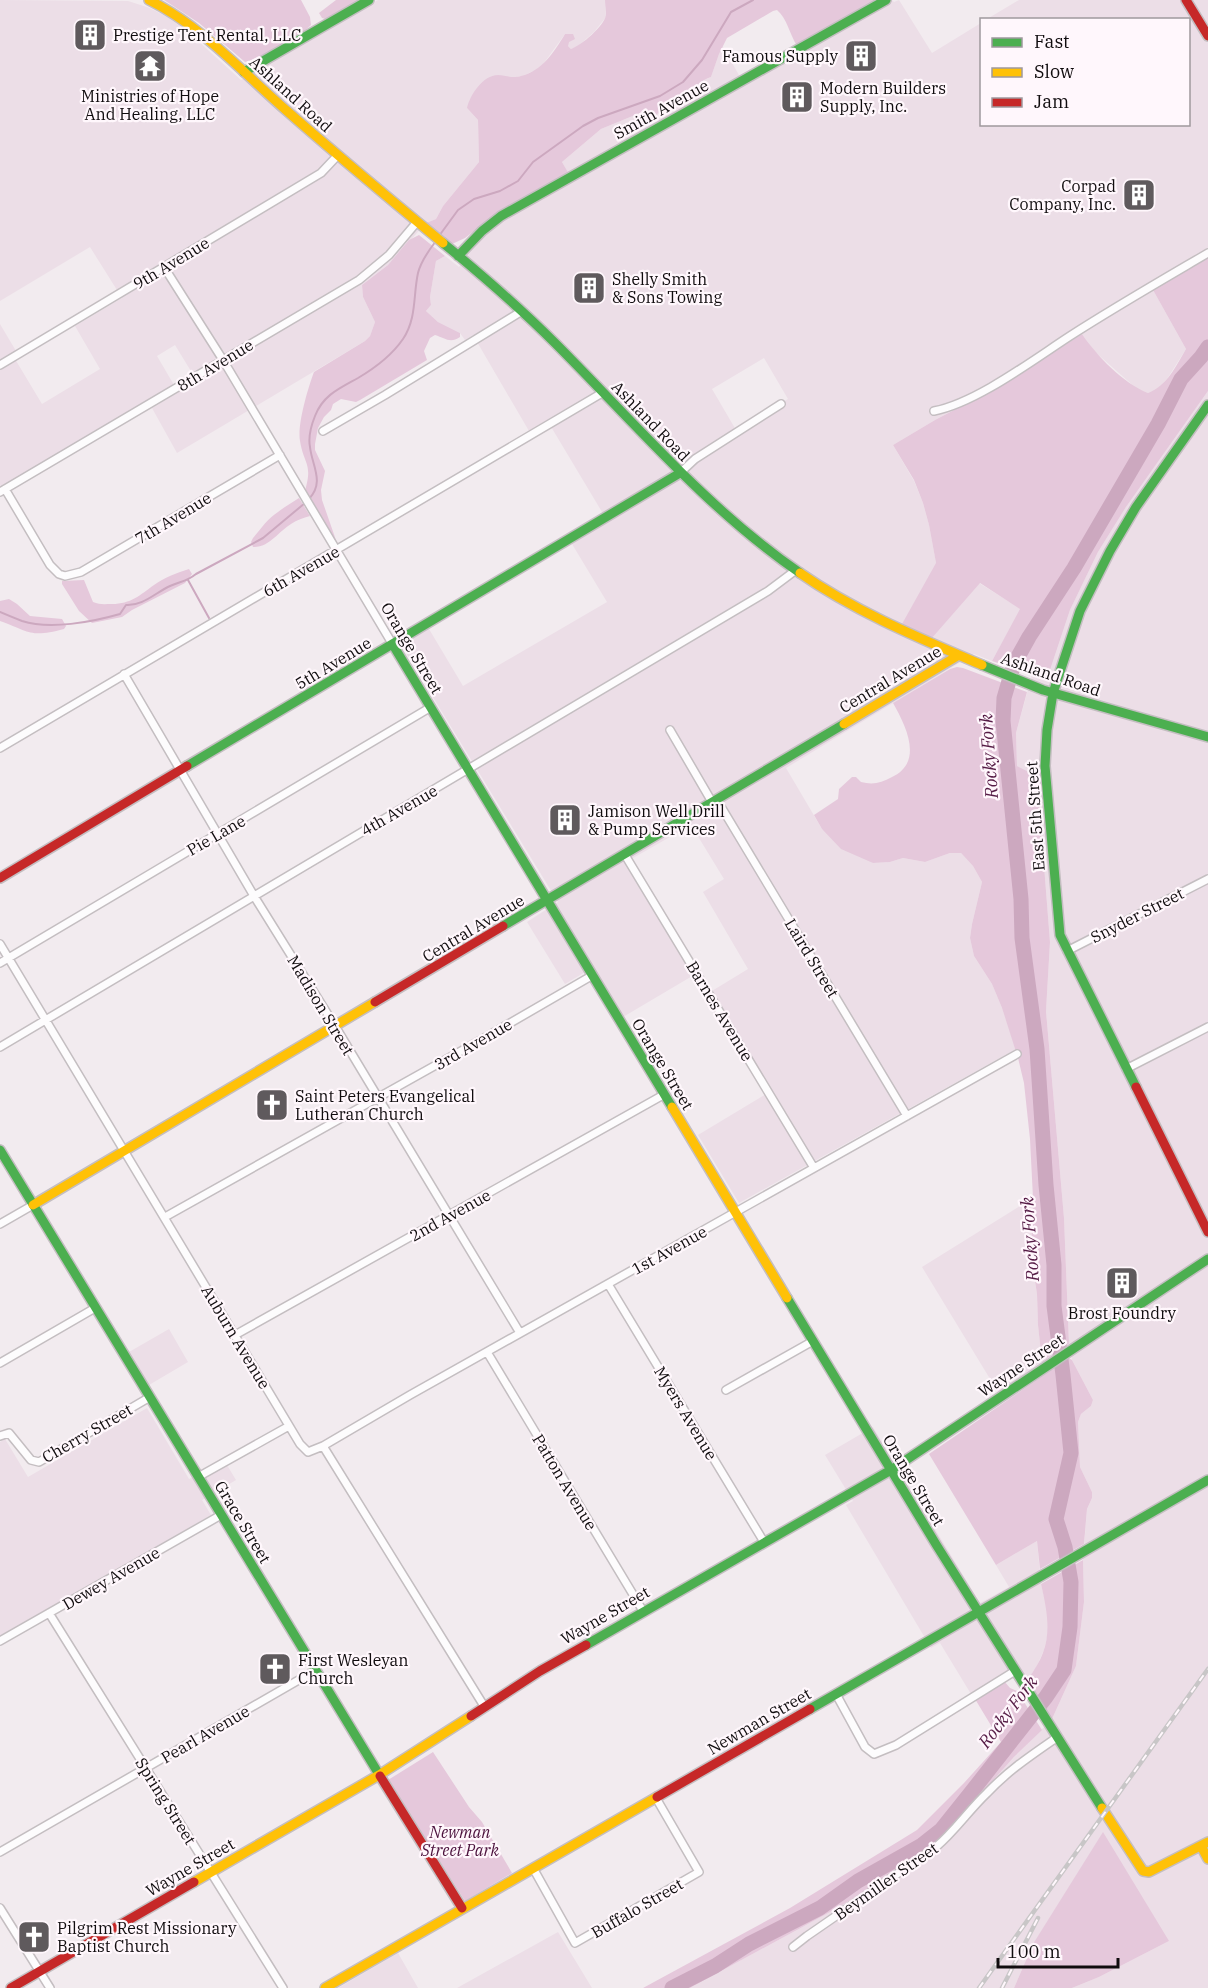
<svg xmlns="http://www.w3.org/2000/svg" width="1208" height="1988" viewBox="0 0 1208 1988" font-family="'IBM Plex Serif',serif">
<rect width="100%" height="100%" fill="#f2ebef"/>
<!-- built -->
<path fill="#ecdee7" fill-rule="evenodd" d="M0 0 128 1 150 8 169 18 187 31 241 80 378 0H605L606 17 594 32 577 47 571 49 568 46 565 34 541 67 523 76 510 78 497 75 467 108 478 120 479 162 443 206 436 219 426 223 388 265 362 285 363 297 375 322 370 336 365 341 177 453 152 408 197 381 175 345 157 356 174 385 2 488 0 485V324L16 351 12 354 42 404 100 369 75 326 122 298 90 247 0 301Z
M876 0H892L894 2 899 0 932 53 981 23 982 124H1188V20L987 19 1019 0H1208V257L1153 290 1186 349 1167 379 1157 390 1148 393 1137 389 1094 351 1082 334 998 387 935 420 893 445 914 481 923 503 929 525 936 563 932 638 979 583 1021 609 992 661 974 654 786 768 822 829 873 863 890 862 903 858 925 862 950 853H961L973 866 982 882 972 924 970 938 974 956 992 984 1002 1008 1016 1049 739 1203 698 1135 766 1094 707 994 748 969 703 892 724 879 691 825 626 862 694 975 623 1017 592 968 565 984 527 922 558 902 401 645 429 629 463 686 607 602 572 544 608 522 547 420 529 431 473 335 465 340 460 333 438 322 426 311 431 305 430 297 436 261 445 256 459 267 480 237 490 229 572 180 562 162 601 129 640 113 650 121 657 112 686 96 699 82 711 77 722 45 740 77ZM764 358 788 399 783 402 781 401 736 430 712 389Z
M1208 391V1988H1072L1099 1977 1169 1941 1033 1944 1014 1988H690L841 1906 914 1859 1052 1719 1076 1666 1084 1602 1083 1560 1087 1509 1092 1498V1492L1080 1467 1078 1422 1081 1414 1091 1406 1093 1400 1072 1360 1069 1344 1064 1218 1046 1011 1050 942 1037 776 1017 766 1016 733 1032 675 1041 678 1048 676 1070 610 1098 552 1126 507Z
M1033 1198 1031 1255 1037 1294 1038 1325 1042 1362 998 1392 922 1267Z
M169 1329 188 1362 149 1385 129 1352Z
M147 1408 189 1479 224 1460 236 1480 202 1500 211 1515 0 1638V1442L5 1439 28 1477Z
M873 1427 980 1603 1009 1587 996 1565 1037 1541 1041 1584 1048 1613V1633L1044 1650 1036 1668 1027 1680 1018 1665 971 1694 940 1643 931 1648 846 1505 853 1501 825 1455Z
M558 1932 592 1988H457Z
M398 1953 418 1988H338Z"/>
<!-- green -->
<path fill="#e5c8db" d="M164 0H301L310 17 311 25C301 36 260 58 245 62L199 23Z
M336 0H359L325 19 322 18 319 13Z
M605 0H876L797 46C790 35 787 18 777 10L773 11 727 38 719 54 711 77C700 81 695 87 687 94 675 105 660 108 650 121L644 120 640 113 601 129 562 162 569 174 491 218 465 238 452 244 426 223 436 219 443 206 479 162 478 120 467 108C470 95 483 75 498 75 506 75 512 79 521 76 542 71 554 52 565 34H573L575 39 569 42 568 46 571 49C582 45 604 26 606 15 606 10 605 5 605 0Z
M419 235 445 256 436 261 430 297 431 305 426 311 438 322 460 333V337C450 344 445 338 435 335L430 338 424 351 427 360 360 400 356 402 341 399 333 404 331 410 324 417 318 428 315 444V450L325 471 321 490 322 500 337 543H336L305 491C313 463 304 465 300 441 297 425 308 388 314 372L365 341 370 336 375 322 363 297 362 285 388 265 409 240Z
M1208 257V391L1126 507 1098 552 1070 610 1048 676 1041 678 992 661 1020 609 980 583 932 638 902 624 936 563 929 525 923 503 914 480 893 445 935 420 998 387 1082 334C1097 356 1123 383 1148 393 1167 386 1176 366 1186 349L1153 290Z
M299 498 310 516C303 518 297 520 291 524 279 531 269 548 253 547L251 542 253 538C260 530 268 518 278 512 284 507 292 503 299 498Z
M189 569 192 574 185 583 132 610 122 617 92 623 79 611 62 584V581L84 580 93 602C100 605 105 604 112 604 131 604 140 595 154 585 165 577 177 573 189 569Z
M9 599 17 604 30 616 62 619 66 626 64 629C31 638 30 632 0 621V601Z
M957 667 963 668 1027 692 1016 733 1017 766 1037 776 1050 942 1046 1011 1064 1218 1069 1344 1042 1362 1038 1325 1037 1294 1031 1255 1033 1198 1030 1139 1024 1083 1018 1058 1002 1008 992 984 974 956 970 938 972 924 982 882 973 866 961 853H950L925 862 903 858 890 862 873 863 841 849 822 829 814 815 838 799 839 789 852 777H856L861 782C873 785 881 783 892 777 924 762 906 726 893 703L950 669Z
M1069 1358 1072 1360 1093 1400 1091 1406 1081 1414 1078 1422 1080 1467 1092 1492V1498L1087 1509 1084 1544 1040 1569 1037 1541 996 1565 929 1454Z
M1083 1560 1084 1602 1076 1666 1052 1719 1027 1680C1053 1647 1050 1623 1041 1584Z
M1004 1681 1010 1688 1017 1691 1042 1730 1014 1757 948 1830 914 1859 841 1906 690 1988H643L790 1908 917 1830 964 1783 1001 1742 975 1699Z
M433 1752 469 1807 482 1822 512 1873 465 1901 388 1780Z
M1103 1832 1169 1941 1099 1977 1072 1988H1014L1033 1944Z"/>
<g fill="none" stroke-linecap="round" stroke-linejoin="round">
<!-- stream -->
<path stroke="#cca8bf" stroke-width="2" d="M439 236 458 210 474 199 500 191 518 181 533 162 583 126 598 118 660 96 683 82 702 60 731 12 753 0
M309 499C325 482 312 466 310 447 308 437 311 426 315 416 323 395 340 388 358 378 375 368 392 355 403 339 417 318 413 295 418 273 421 261 429 250 436 241
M188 580 209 618
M0 612C7 615 14 618 22 621 50 630 92 622 120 614L126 605C143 606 155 593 170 586 181 581 186 582 196 574L263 538 305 503"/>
<!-- river -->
<path stroke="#cca8bf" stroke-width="15" d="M672 1988 715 1966 749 1944 820 1908 858 1881 922 1845 941 1830 969 1795 1046 1697 1064 1670 1070 1627 1071 1582 1065 1547 1056 1519 1071 1453 1063 1375 1054 1306V1265L1046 1185 1037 1049 1022 938 1021 899 1003 721 1004 698 1014 664 1029 637 1074 568 1158 424 1181 379 1201 357 1208 347"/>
<!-- street casing -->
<g stroke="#c4bec1" stroke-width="10">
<path id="street" d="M164 267 223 360 393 645
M0 365 321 173 338 155
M934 411C976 403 1033 360 1070 336 1115 307 1162 280 1208 253
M323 431 385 395 522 311
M680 473 695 459 781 404
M5 489 50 565 59 574 65 576 81 572 280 455
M0 492 359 280 389 255 417 222
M124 674 254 896 335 1026 520 1333
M670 730 712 802
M0 748 602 393
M717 800 907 1116
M625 855 814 1168
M0 944 300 1444 308 1452 323 1446 410 1395 1017 1054
M1067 951 1208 879
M0 963 431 707
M0 1047 768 591 796 570
M1126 1069 1208 1027
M165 1217 486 1037 593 975
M0 1224 33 1205
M608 1284 764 1542
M235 1335 665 1094
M487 1352 643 1611
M0 1363 95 1308
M726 1390 813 1341
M0 1436 9 1433 31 1460 39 1462 150 1397
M323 1446 484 1706
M198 1477 289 1426
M49 1613 283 1988
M0 1641 221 1515
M836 1694 865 1747 874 1754 896 1745 1015 1671
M0 1852 316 1670
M533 1868 575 1943 699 1872 656 1798
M0 1908 50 1988
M793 1947 807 1936 936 1847C955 1831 969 1810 987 1793 1009 1770 1030 1756 1056 1738"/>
</g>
<!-- fast casing -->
<g stroke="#c4bec1" stroke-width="12">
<path id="fast" d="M244 72 369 0
M443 243C482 275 520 308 555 343 634 422 707 509 800 573
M458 256 482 231 501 216 886 0
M393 645 672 1107
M982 665 1043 690 1208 737
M187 766 680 473
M503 926 844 724
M1136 1087 1060 935 1045 766 1047 730 1053 693 1080 611 1110 551 1136 507 1208 405
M0 1150 380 1776
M787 1298 937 1546 1102 1808
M586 1645 891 1470 1208 1259
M810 1709 1208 1480"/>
</g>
<!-- slow casing -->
<g stroke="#c4bec1" stroke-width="12">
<path id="slow" d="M149 0C203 27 242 72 287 111 338 156 391 200 443 243
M800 573C856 612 919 638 982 665
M844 724 959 655
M672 1107 787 1298
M33 1205 375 1002
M1102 1808 1143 1871 1149 1872 1208 1842
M1201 1846 1208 1859
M194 1882 379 1775 471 1716
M325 1988 657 1797"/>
</g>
<!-- jam casing -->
<g stroke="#c4bec1" stroke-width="12">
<path id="jam" d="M1186 0 1208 36
M0 878 187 766
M375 1002 503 926
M1136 1087 1208 1232
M471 1716 540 1671 586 1645
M380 1776 462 1908
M657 1797 810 1709
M11 1988 194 1882"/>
</g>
<!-- street -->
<use href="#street" stroke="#fdfcfd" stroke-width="7"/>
<!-- fast -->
<use href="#fast" stroke="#4caf50" stroke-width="9"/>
<!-- slow -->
<use href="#slow" stroke="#ffc107" stroke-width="9"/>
<!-- jam -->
<use href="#jam" stroke="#c62828" stroke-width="9"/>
<!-- rail casing -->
<g stroke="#c8c6c7" stroke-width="4.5">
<path id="rail" d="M979 1988 1208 1669
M1002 1988 1038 1918"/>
</g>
<!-- rail -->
<use href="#rail" stroke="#fff7fc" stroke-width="2" stroke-dasharray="7" stroke-linecap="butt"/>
</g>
<!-- icons -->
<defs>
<g id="building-square" transform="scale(1.725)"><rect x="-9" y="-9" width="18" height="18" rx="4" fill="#5f5a5d" stroke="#fff7fc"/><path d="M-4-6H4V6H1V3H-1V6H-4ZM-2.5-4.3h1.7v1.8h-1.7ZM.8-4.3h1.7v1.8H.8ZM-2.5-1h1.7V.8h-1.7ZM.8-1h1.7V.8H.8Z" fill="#fff"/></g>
<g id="temple-square" transform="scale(1.725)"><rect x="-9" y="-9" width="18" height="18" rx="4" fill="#5f5a5d" stroke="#fff7fc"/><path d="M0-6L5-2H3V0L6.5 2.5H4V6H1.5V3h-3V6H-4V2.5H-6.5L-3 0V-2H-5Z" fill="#fff"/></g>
<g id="church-square" transform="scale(1.725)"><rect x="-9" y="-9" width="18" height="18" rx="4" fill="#5f5a5d" stroke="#fff7fc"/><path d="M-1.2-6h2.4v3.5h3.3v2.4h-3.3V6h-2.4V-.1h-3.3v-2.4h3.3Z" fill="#fff"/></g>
</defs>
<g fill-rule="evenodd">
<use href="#building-square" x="90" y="35"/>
<use href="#building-square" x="861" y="56"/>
<use href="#temple-square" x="150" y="66"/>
<use href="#building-square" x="797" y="97"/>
<use href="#building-square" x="1139" y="195"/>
<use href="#building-square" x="589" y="288"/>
<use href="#building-square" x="565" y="820"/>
<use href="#church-square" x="272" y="1105"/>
<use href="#building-square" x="1122" y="1283"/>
<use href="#church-square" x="275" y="1669"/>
<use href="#church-square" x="34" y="1937"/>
</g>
<g text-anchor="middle" stroke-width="4.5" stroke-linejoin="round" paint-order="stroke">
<!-- poi labels -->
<g font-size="16" fill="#100c0e" stroke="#fff7fc" text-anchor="start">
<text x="113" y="41">Prestige Tent Rental, LLC</text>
<text x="838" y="62" text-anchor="end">Famous Supply</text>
<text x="820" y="94">Modern Builders<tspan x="820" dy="18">Supply, Inc.</tspan></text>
<text x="150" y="102" text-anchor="middle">Ministries of Hope<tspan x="150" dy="18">And Healing, LLC</tspan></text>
<text x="1116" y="192" text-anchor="end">Corpad<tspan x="1116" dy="18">Company, Inc.</tspan></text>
<text x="612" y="285">Shelly Smith<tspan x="612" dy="18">&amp; Sons Towing</tspan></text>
<text x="588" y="817">Jamison Well Drill<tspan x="588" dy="18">&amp; Pump Services</tspan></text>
<text x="295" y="1102">Saint Peters Evangelical<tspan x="295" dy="18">Lutheran Church</tspan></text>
<text x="1122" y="1319" text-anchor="middle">Brost Foundry</text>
<text x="298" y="1666">First Wesleyan<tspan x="298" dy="18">Church</tspan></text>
<text x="57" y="1934">Pilgrim Rest Missionary<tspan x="57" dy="18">Baptist Church</tspan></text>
</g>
<!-- street labels -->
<g font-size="16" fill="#100c0e" stroke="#fff7fc">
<text transform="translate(291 94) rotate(42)" y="6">Ashland Road</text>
<text transform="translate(661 109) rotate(-29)" y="6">Smith Avenue</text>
<text transform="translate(171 263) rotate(-31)" y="6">9th Avenue</text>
<text transform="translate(215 365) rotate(-31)" y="6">8th Avenue</text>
<text transform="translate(651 421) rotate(46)" y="6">Ashland Road</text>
<text transform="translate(173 518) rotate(-31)" y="6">7th Avenue</text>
<text transform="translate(301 571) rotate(-30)" y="6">6th Avenue</text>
<text transform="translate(412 648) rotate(59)" y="6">Orange Street</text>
<text transform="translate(333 663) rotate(-31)" y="6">5th Avenue</text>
<text transform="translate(1051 674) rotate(19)" y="6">Ashland Road</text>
<text transform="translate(890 679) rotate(-31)" y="6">Central Avenue</text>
<text transform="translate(399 810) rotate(-30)" y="6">4th Avenue</text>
<text transform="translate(1035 816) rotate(-94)" y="6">East 5th Street</text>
<text transform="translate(216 835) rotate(-30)" y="6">Pie Lane</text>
<text transform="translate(1137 915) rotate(-27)" y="6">Snyder Street</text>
<text transform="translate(473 928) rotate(-31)" y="6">Central Avenue</text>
<text transform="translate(812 958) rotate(59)" y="6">Laird Street</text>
<text transform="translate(321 1005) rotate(59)" y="6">Madison Street</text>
<text transform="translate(720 1011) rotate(59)" y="6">Barnes Avenue</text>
<text transform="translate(473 1044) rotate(-30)" y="6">3rd Avenue</text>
<text transform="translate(663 1064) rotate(59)" y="6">Orange Street</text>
<text transform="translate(450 1215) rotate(-29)" y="6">2nd Avenue</text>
<text transform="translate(669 1250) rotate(-29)" y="6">1st Avenue</text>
<text transform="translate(236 1337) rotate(59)" y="6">Auburn Avenue</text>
<text transform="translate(1021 1365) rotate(-34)" y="6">Wayne Street</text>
<text transform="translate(686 1413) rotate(59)" y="6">Myers Avenue</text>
<text transform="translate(87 1433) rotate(-30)" y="6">Cherry Street</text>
<text transform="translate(914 1480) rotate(59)" y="6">Orange Street</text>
<text transform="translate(565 1482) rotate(59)" y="6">Patton Avenue</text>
<text transform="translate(243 1522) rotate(59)" y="6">Grace Street</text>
<text transform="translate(111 1578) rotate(-30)" y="6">Dewey Avenue</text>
<text transform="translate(605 1615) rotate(-30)" y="6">Wayne Street</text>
<text transform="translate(759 1721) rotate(-30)" y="6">Newman Street</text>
<text transform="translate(205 1734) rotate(-30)" y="6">Pearl Avenue</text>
<text transform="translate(166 1801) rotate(58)" y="6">Spring Street</text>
<text transform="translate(190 1867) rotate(-30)" y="6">Wayne Street</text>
<text transform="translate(886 1881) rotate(-35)" y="6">Beymiller Street</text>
<text transform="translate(637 1908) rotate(-30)" y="6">Buffalo Street</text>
</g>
<!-- park labels -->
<g font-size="16" font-style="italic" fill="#4b113c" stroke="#fff7fc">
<text x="460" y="1838">Newman<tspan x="460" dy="18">Street Park</tspan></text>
</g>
<!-- water labels -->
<g font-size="18" font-style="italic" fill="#561c46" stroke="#fff7fc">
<text transform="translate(989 756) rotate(-94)" y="6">Rocky Fork</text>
<text transform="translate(1030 1239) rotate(-94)" y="6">Rocky Fork</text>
<text transform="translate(1008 1712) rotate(-53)" y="6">Rocky Fork</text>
</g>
</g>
<!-- legend -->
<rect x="980" y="18" width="210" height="108" fill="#fff7fc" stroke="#9f999d" stroke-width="1.5"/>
<rect x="992" y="38" width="30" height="9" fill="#4caf50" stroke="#9f999d" stroke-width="1.5"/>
<text x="1034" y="48" font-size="18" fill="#100c0e">Fast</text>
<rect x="992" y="68" width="30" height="9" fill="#ffc107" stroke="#9f999d" stroke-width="1.5"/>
<text x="1034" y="78" font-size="18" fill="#100c0e">Slow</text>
<rect x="992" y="98" width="30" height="9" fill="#c62828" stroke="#9f999d" stroke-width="1.5"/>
<text x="1034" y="108" font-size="18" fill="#100c0e">Jam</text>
<!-- scale -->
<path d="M998 1958v9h120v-9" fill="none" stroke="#100c0e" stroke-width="3"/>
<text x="1007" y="1958" font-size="18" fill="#100c0e" stroke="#fff7fc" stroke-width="4.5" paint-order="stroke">100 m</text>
</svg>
